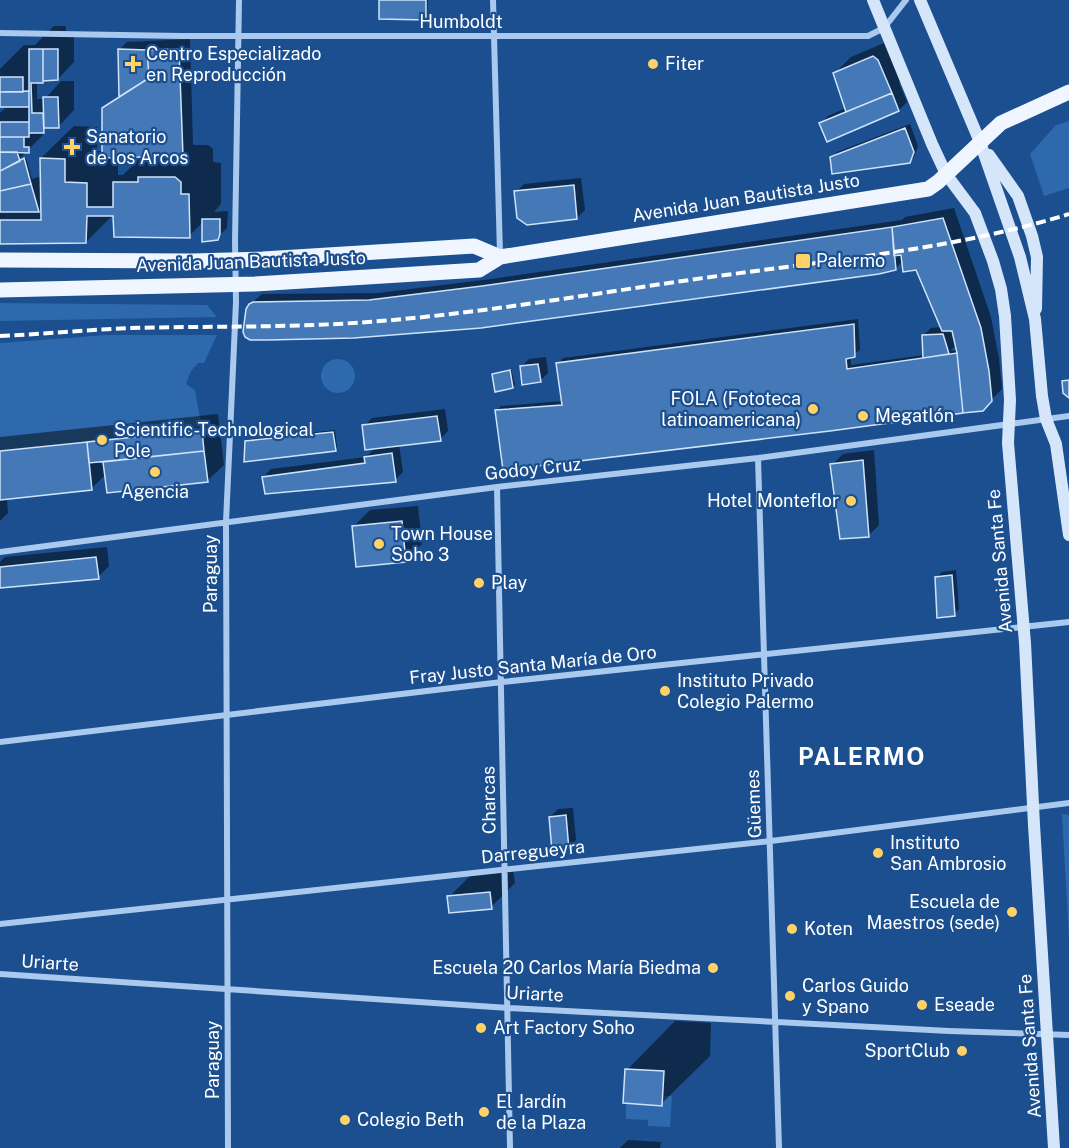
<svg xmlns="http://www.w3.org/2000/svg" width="1069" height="1148" viewBox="0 0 1069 1148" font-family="'Public Sans',sans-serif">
<rect width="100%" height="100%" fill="#1b4f8f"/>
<!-- green -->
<path fill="#2e69ad" d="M1069 121V188L1044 196 1030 154 1056 125Z
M0 303 207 305 217 317 0 321Z
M106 335H217L204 363H198L191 371 186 384 195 390 202 430 0 451V343Z
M321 376a17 17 0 1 1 34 0a17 17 0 1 1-34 0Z
M1062 814 1069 815V939Z
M664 1096H672L670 1127 648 1126V1120L626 1119V1104L662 1107Z"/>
<!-- shadow -->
<path fill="#0007" fill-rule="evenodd" d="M380 0H428L427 16 425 18Z
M54 26H66V33H74V62L58 79H45L43 82H37V99H45L61 81H74V110L58 127 48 126 41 131 43 135 16 162 26 158 32 179 39 177 41 183V158L74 126 97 127V151H104V109L121 94 119 50 127 42 190 39 193 145H208L213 149V162L221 163V204L214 212 228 211 227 228 214 240 203 222 189 236 115 213 86 242 0 243V113L8 105H0V69L24 45H35ZM143 155 123 175H118V156Z
M891 40 907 75 899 83 907 102 899 110 827 140 820 124 828 116 846 108 835 73 851 57Z
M910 124 918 146 914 157 909 162 832 157 837 152Z
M581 178 585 210 577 218 516 192 524 184Z
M954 208 991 317 999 359 1002 389 982 409 496 411 501 406 563 401 558 364 563 358 858 319 860 350 851 356V365L924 355 923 336 931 328 942 327 917 268 903 261 895 269 481 327 250 305 262 294 378 293 491 279 902 220 905 217ZM957 344 958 350 950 351Z
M546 357 548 373 540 381 521 367 529 359Z
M511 369 515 385 512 387 493 374Z
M445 409 448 431 440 439 399 444 403 472 395 480 263 477 271 469 366 457 376 447 364 426 372 418Z
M218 414 224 465 207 481 106 474 92 488 7 498 8 513 0 521V437Z
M335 430 337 447 335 449 246 441 248 439Z
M874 450 879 525 868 536 832 465 843 454Z
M418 506 422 544 406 560 353 527 370 510Z
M107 547 109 566 98 577 0 587V562L5 557Z
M956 570 959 609 954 615 937 577 942 572Z
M573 808 576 840 568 848 550 817 558 809Z
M513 869 515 883 491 907 449 897 473 873Z
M675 1021 711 1023 710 1056 661 1104 627 1070Z
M628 1140 661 1142 660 1148H620Z"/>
<!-- building -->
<path fill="#4478b7" stroke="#cfe3fa" stroke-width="1.5" d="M379 0H426V20L379 19Z
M29 49H43V83H31L32 113H43L44 133H29Z
M43 49H58V80L43 81Z
M118 49 147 50 149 78 119 97Z
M179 49 183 156 102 158V108L149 78 147 50Z
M873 56 878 60 892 93 846 112 833 73Z
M0 77H23V92H0Z
M29 91V107H0V92Z
M892 93 899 111 827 142 819 123Z
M43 97H58L59 128H44Z
M0 122H29V137H0Z
M905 128 914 152 910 163 832 174 830 157Z
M0 137H24V147H29V153L0 152Z
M0 152H17L20 161 0 171Z
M24 158 31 184 0 191V171Z
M40 158 65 159V182L87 183V207H113V182H138V177H175L181 182V194H189L190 238 114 237 113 216H87L86 243 0 244V220H41Z
M31 184 39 212H0V191Z
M574 185 577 219 527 225 517 218 514 191Z
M943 218 981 328 989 371 992 401 983 411 963 413 957 353 952 331H942L916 270 903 272 901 255 894 256 892 227Z
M202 219H220V234L218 240 202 242Z
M892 227 896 270 879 274 481 328 354 338 267 340H250L245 337 243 332 246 309 249 304 253 302 369 300 482 286Z
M854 324 855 357 846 359 847 369 957 353 963 413 830 431 503 470 495 410 562 405 556 363Z
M943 334 949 354 923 358 922 335Z
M538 364 541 382 522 385 520 366Z
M510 370 513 388 495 392 492 374Z
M1069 380V398L1063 393 1062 381Z
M437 416 441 441 365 450 362 425Z
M202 430 204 451 89 463 87 442Z
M333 432 336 451 244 462 245 441Z
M87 442 92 490 0 500V451Z
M204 451 208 482 107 493 103 462Z
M392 453 396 482 265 494 262 477 365 463 364 457Z
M863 460 869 537 840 539 830 464Z
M402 521 406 562 356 567 352 526Z
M96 557 99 579 0 588V567Z
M952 575 955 616 937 618 935 577Z
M566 815 569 850 552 851 549 817Z
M490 892 492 909 449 913 447 896Z
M625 1069 664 1071 662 1106 623 1103Z"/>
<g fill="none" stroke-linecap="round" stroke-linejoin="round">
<!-- minor -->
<path stroke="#a9c9ee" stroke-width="6" d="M493 0 500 254
M0 33 182 36H868L884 28 906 0
M758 458 779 1148
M497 487 510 1148
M0 552 497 487 758 458 1069 416
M0 742 502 682 1069 622
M0 924 771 841 1069 803
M0 974 509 1008 949 1031 1069 1035
M228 1148 226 522 236 302 235 241 239 0"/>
<!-- secondary -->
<path stroke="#d6e6fa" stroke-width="12" d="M873 0 932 144 946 174 975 213 993 261 1001 289 1005 316 1010 400 1008 443 1025 643 1034 825 1054 1148
M920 0 980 142 1020 257 1035 319 1042 396 1046 419 1056 444 1069 535
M989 155 1018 196 1032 236 1037 257 1036 309"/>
<!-- primary -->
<path stroke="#f0f6ff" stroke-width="15" d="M0 260 193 261 263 259 474 246 500 257
M0 290 255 284 479 270 500 257 928 189 938 182 1001 123 1069 92"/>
<!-- rail -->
<path stroke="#fff" stroke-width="4" stroke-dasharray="10 4.5" stroke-linecap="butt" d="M0 336C43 334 87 330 130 328 209 326 289 328 368 322 491 313 611 290 733 274 843 259 963 247 1069 214"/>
</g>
<!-- markers -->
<g fill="#ffd166" stroke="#1b4f8f" stroke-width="2">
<path d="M130 55h6v6h6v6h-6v6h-6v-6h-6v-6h6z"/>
<circle cx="653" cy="64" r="6"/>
<path d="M69 138h6v6h6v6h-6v6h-6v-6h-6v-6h6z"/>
<rect x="795" y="253" width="16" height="16" rx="3"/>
<circle cx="813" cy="409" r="6"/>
<circle cx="863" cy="416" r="6"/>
<circle cx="102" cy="440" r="6"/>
<circle cx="155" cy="472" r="6"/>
<circle cx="851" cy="501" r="6"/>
<circle cx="379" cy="544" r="6"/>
<circle cx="479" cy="583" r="6"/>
<circle cx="665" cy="691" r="6"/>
<circle cx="878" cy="853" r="6"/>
<circle cx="1012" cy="912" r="6"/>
<circle cx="792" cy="929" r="6"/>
<circle cx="713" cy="968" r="6"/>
<circle cx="790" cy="996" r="6"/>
<circle cx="922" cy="1005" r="6"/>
<circle cx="481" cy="1028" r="6"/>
<circle cx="962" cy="1051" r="6"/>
<circle cx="484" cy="1112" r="6"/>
<circle cx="345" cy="1120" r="6"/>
</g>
<g text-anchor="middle" stroke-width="4.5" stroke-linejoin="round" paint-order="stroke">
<!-- street labels -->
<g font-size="18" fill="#fff" stroke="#1b4f8f">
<text x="461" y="28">Humboldt</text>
<text transform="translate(746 198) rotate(-9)" y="6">Avenida Juan Bautista Justo</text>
<text transform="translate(251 262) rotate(-2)" y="6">Avenida Juan Bautista Justo</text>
<text transform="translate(533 469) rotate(-6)" y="6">Godoy Cruz</text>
<text transform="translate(1000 561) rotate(-95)" y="6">Avenida Santa Fe</text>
<text transform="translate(211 574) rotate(-90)" y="6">Paraguay</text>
<text transform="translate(533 665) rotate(-6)" y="6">Fray Justo Santa María de Oro</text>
<text transform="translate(489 800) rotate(-91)" y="6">Charcas</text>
<text transform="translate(754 804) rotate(-92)" y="6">Güemes</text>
<text transform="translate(533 852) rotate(-6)" y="6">Darregueyra</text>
<text transform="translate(50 963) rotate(4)" y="6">Uriarte</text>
<text transform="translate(535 994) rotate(3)" y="6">Uriarte</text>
<text transform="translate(1030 1046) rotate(-94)" y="6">Avenida Santa Fe</text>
<text transform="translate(213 1060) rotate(-90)" y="6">Paraguay</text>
</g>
<!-- poi labels -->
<g font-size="18" fill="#fff" stroke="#1b4f8f" text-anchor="start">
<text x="146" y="60">Centro Especializado<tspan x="146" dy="21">en Reproducción</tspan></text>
<text x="665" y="70">Fiter</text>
<text x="86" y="143">Sanatorio<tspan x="86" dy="21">de los Arcos</tspan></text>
<text x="816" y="267">Palermo</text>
<text x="801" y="405" text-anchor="end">FOLA (Fototeca<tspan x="801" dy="21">latinoamericana)</tspan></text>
<text x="875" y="422">Megatlón</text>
<text x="114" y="436">Scientific-Technological<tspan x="114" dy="21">Pole</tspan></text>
<text x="155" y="498" text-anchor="middle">Agencia</text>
<text x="839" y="507" text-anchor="end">Hotel Monteflor</text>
<text x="391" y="540">Town House<tspan x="391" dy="21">Soho 3</tspan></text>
<text x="491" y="589">Play</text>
<text x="677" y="687">Instituto Privado<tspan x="677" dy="21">Colegio Palermo</tspan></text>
<text x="890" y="849">Instituto<tspan x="890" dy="21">San Ambrosio</tspan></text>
<text x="1000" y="908" text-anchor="end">Escuela de<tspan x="1000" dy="21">Maestros (sede)</tspan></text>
<text x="804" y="935">Koten</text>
<text x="701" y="974" text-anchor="end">Escuela 20 Carlos María Biedma</text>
<text x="802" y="992">Carlos Guido<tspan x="802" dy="21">y Spano</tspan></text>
<text x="934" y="1011">Eseade</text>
<text x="493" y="1034">Art Factory Soho</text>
<text x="950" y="1057" text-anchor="end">SportClub</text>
<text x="496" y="1108">El Jardín<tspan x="496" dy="21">de la Plaza</tspan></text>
<text x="357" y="1126">Colegio Beth</text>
</g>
<!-- district labels -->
<g font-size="24" font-weight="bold" letter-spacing="1.5" fill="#fff" stroke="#1b4f8f">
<text x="862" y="765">PALERMO</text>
</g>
</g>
</svg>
